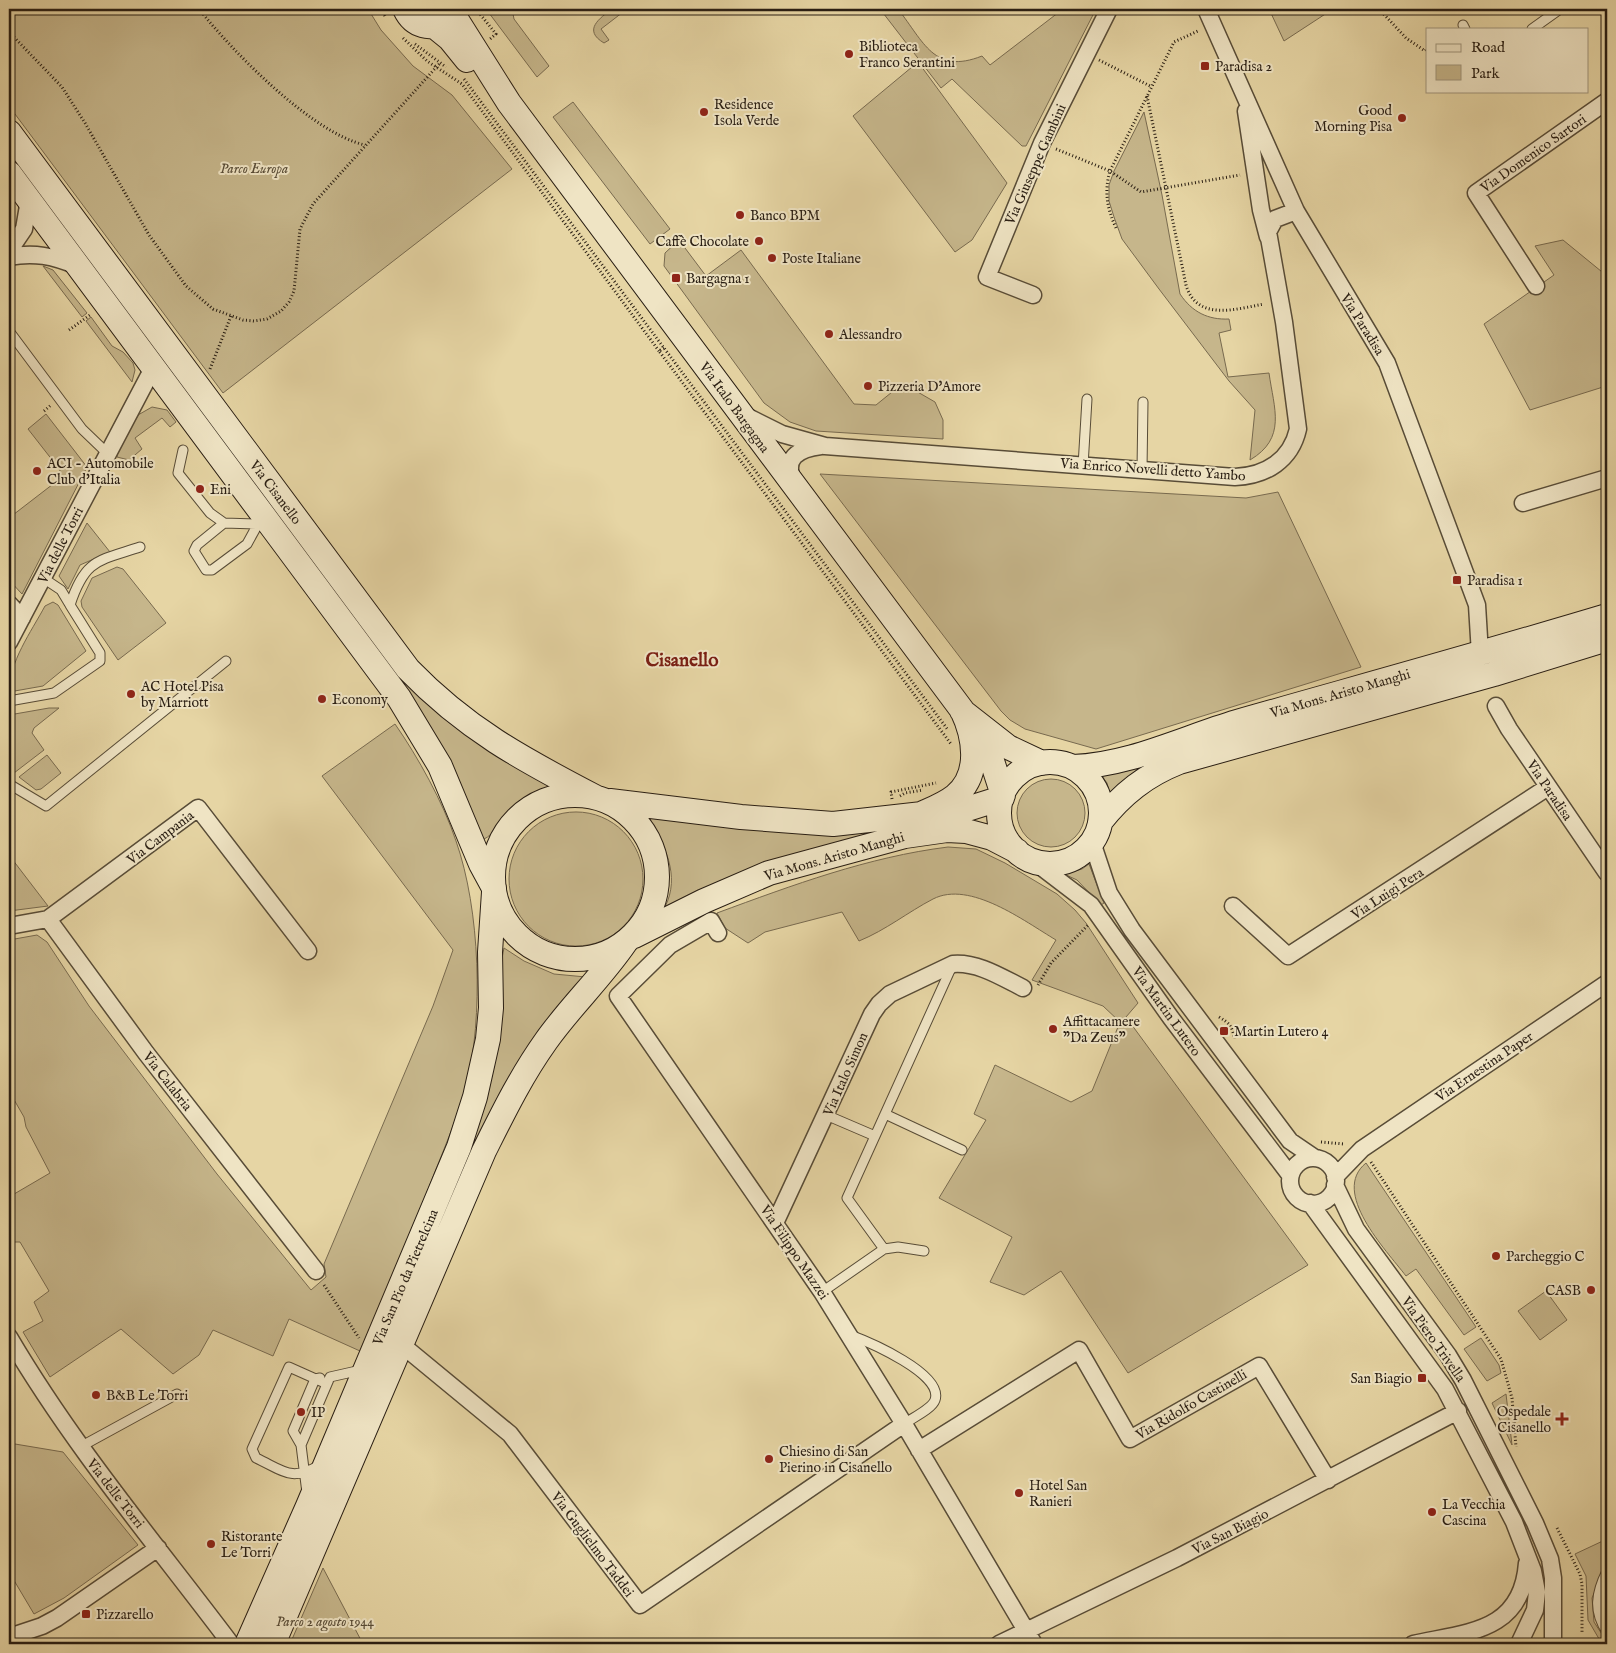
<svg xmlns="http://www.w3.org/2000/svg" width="1616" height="1653" viewBox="0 0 1616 1653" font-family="'IM FELL English',serif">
<rect width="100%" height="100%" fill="#e6d5a4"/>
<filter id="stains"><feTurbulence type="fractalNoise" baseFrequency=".004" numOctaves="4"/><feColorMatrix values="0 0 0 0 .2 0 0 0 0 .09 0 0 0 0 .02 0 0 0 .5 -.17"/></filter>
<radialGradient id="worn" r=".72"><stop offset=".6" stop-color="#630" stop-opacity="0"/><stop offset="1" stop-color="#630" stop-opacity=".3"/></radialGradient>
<!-- green -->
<path fill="#c6b68b" stroke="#786a4f" d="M9 9H368L381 30 413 66 452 95 512 169 223 393 9 106Z
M486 9H512L514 19 549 66 537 77Z
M612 9H627L601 29 609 40 604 43C582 30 600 18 612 9Z
M880 9H898C924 42 934 75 982 56L990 65 1063 9H1096L1026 146H1022L952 79 941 88Z
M1269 9H1333L1284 41Z
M918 62 1007 183 972 240 955 252 853 116Z
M573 102 670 229 650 244 553 117Z
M1144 112 1162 195 1180 294C1192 312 1208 320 1229 319L1231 330 1219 333 1228 377 1269 373C1274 409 1287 438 1250 460L1255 410 1229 381 1159 289 1122 239 1114 217 1109 201V185L1114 171Z
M679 240 706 276 741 250 854 404 876 405 897 388 909 387 935 402 943 420V439L816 431 790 422 764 403 664 266 665 253Z
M1563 240 1607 276V380L1603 387 1530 410 1484 324 1554 275 1535 246Z
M43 266 53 270 87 313 82 317Z
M91 317 112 346 123 352 133 363 135 370 132 382 86 321Z
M152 407 167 410 176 422 170 427 162 418 135 438 142 449 129 460 117 457V453L138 415Z
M46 414 87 467 22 594 9 580V518L57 481 60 470 28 429Z
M820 474 1246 498 1278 492 1361 667 1096 749 1025 729 1010 720 1001 711Z
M87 523 110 552 80 565 68 589 59 576Z
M117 567 123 569 166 623 118 660 82 607 81 601 92 578Z
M53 602 58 605 86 651 43 686 9 692C9 662 31 632 45 606Z
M398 669 545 782 549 786C540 796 524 799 513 808 503 816 493 836 484 839L478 836 392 673Z
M49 708H59L34 728 32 733 44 750 14 773 9 769V715Z
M395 724C418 757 443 802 456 841 480 909 484 1017 466 1087 458 1115 447 1142 436 1169 413 1230 386 1290 360 1351L289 1319 273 1356 213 1330 199 1355 173 1374 121 1329 50 1377 23 1332 43 1321 34 1302 49 1291 20 1242H9V1197L50 1173 26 1127 24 1117 9 1091V940L37 935 47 942 89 1006 217 1174 311 1290 326 1277 324 1264 433 1006 453 950 322 776Z
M47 755 61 773 41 789 36 790 19 777Z
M1137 765 1140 772 1111 798 1107 783 1102 776Z
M1017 813a34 34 0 1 1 68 0a34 34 0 1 1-68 0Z
M509 879a67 67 0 1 1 134 0a67 67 0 1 1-134 0Z
M649 817 813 834 881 829 882 832 667 911 665 907C681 875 664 845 649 817Z
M948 847 976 849 1005 863 1057 894 1075 910 1086 923 1138 1003 1126 1017 1308 1265 1128 1373 1061 1271 1024 1295 990 1282 1012 1237 939 1198 986 1120 974 1114 995 1065 1071 1102 1092 1091 1120 1022 1103 1006 1032 980 1056 940C1024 921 970 880 933 899 908 912 886 930 859 941L842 912 765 932 748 943 725 928 717 913C793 885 868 857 948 847Z
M9 855 48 906 9 911Z
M1089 864 1104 903 1101 905 1077 880 1064 874 1082 869Z
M504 948 524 961 554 974 586 977 537 1039 264 1640 261 1638 463 1161Z
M1366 1163 1476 1327 1464 1335 1416 1269 1406 1276C1386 1250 1330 1192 1366 1163Z
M1546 1291 1567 1320 1540 1340 1518 1311Z
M1481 1338 1499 1365 1501 1373 1487 1381 1464 1349Z
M1506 1394 1512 1445 1492 1403Z
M9 1443 63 1452 138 1545 64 1598 34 1614 9 1572Z
M1607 1539V1564L1592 1598 1594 1622 1607 1642V1644H1602L1588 1620 1586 1576 1575 1554Z
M323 1568 363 1644H290Z"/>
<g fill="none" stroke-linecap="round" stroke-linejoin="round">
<!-- lane casing -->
<g stroke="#584c37" stroke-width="11">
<path id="lane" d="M1463 25 1465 29
M1532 29 1560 9
M9 331 82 429 107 453
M183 450 178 473 210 513 224 523 258 524 247 544 212 570H206L194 551 197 545 224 523
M1083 466 1087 399
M1142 469 1143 402
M43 578 61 590 70 605
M9 701 54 693 100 661V653L70 605C85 559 98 561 140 547
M9 784 46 806 226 661
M885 1114 962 1150
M826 1115 875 1136
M884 1249 898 1247 924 1251
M822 1292 884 1249 847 1198 952 966
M850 1335C869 1342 944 1374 935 1400 932 1409 912 1418 904 1424
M301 1445 293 1431 315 1379 320 1378
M80 1447 177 1394
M320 1465C291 1482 284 1471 256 1458L252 1449 289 1367 327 1384
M307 1493 301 1445 327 1384 330 1377 361 1370
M1607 1571C1596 1593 1593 1611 1607 1632"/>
</g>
<!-- street casing -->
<g stroke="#584c37" stroke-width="19">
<path id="street" d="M1206 9 1296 211 1387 363 1477 605 1480 654
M1246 111 1261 210 1268 237
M9 251 24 229 29 200
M9 257C34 252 53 256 77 266
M1536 286 1476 193 1607 101
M1033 295 987 277 1042 143 1109 9
M748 417 782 434 825 446 1235 477C1266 476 1291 460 1298 429L1284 322 1268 232 1275 219 1296 211
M794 483C782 458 798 449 821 446
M1523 503 1607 478
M9 604 22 618
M9 642 153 368
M1496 706 1509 729 1607 873
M1092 842 1109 893 1132 930 1290 1141 1315 1158
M1032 860 1091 905 1171 1018 1290 1175
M1233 906 1288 956 1548 787
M48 919 198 808 308 951
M9 926 48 919 146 1053 316 1271
M718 933 711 921 670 945 618 996 822 1292 904 1424 1034 1644
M1290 1181a23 23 0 1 1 46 0a23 23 0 1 1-46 0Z
M1335 1177 1362 1149 1607 983
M1335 1185 1356 1229 1448 1355 1463 1380 1535 1523 1550 1559 1553 1578V1644
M1310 1203 1445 1389 1514 1522 1533 1571 1537 1592 1535 1610 1519 1644
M776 1221 872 1014 879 1004 890 994 953 964C978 962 1001 977 1023 988
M9 1337C73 1446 155 1543 231 1644
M402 1345 510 1434 640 1605 904 1424
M919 1450 1079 1350 1130 1439 1259 1366 1328 1480
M9 1637 42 1626 57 1618 158 1548
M999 1644 1177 1558 1458 1411
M1413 1644C1468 1632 1522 1632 1527 1563"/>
</g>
<!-- secondary casing -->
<g stroke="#291e13" stroke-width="26">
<path id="secondary" d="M405 9C413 26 431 32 446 19
M451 11 509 103 962 710C975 737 981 775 955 796 945 804 932 809 921 814
M434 26 450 39 467 60
M9 132 408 669C466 729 522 759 595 797
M9 173 399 698 440 766 481 864 494 888
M962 711 1008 747 1042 763
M973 730 992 761 1003 795
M999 813a51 51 0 1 1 102 0a51 51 0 1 1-102 0Z
M1073 767C1130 765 1183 738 1237 722 1360 687 1484 653 1607 616
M493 877a82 82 0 1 1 164 0a82 82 0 1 1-164 0Z
M610 801 741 817 833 824 967 809 1002 798
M1100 822C1122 794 1146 775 1179 762L1494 674 1607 639
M634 936 704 901 769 873 905 836 947 830 966 831 992 838 1017 851
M247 1644 308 1506 459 1147 475 1097 488 1039 491 1008 490 952 494 892
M273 1644 484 1151C503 1113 521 1076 546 1041 570 1007 601 978 625 943"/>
</g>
<!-- path -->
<path stroke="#291e13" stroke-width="3" stroke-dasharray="1 2.5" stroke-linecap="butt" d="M199 9C233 52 312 133 365 145
M381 9 385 16
M476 9 496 34 490 39
M1379 9 1406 38 1425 51 1427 49
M9 32 62 87 85 123 149 235 186 286 213 309 243 320 254 321 267 319 281 311 289 302 294 291 300 229 313 204 440 63
M403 38 427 61 462 84 659 351
M415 44 446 67
M1099 60 1152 87
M464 79 948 730
M1147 96 1186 285C1197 322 1236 309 1264 304
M1056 149 1110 171 1141 192 1240 175
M1116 228C1107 208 1104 192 1110 171L1174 42 1198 31
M69 330 90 315
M664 348 659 351 951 744
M210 369 231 316
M44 411 51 405
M900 796 905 793 923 790
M892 799 891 792 936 783
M1038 985 1051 963 1088 925
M1219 1017C1229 1023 1233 1026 1234 1039
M1321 1142 1344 1144
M1371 1162 1501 1359 1512 1398 1516 1447
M324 1285 359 1338
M1557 1528 1580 1574 1582 1584V1632"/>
<!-- lane -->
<use href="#lane" stroke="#efe4c4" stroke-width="9"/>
<!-- street -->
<use href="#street" stroke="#efe4c4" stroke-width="16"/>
<!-- secondary -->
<use href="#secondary" stroke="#efe4c4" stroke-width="24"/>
</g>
<!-- markers -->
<g fill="#8f2418" stroke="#efe4c4" stroke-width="2">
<circle cx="849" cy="54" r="5"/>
<rect x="1200" y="61" width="10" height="10" rx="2.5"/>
<circle cx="704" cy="112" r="5"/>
<circle cx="1402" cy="118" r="5"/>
<circle cx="740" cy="215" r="5"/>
<circle cx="759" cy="241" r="5"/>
<circle cx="772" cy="258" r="5"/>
<rect x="671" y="273" width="10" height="10" rx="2.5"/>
<circle cx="829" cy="334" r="5"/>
<circle cx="868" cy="386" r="5"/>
<circle cx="37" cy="471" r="5"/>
<circle cx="200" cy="489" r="5"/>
<rect x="1452" y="575" width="10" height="10" rx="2.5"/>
<circle cx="131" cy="694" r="5"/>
<circle cx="322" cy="699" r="5"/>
<circle cx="1053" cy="1029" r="5"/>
<rect x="1219" y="1026" width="10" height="10" rx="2.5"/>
<circle cx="1496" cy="1256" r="5"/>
<circle cx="1591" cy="1290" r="5"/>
<rect x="1417" y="1373" width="10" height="10" rx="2.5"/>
<circle cx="96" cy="1395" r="5"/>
<circle cx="301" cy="1412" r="5"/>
<path d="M1559.5 1411.5h5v5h5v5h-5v5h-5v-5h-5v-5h5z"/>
<circle cx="769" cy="1459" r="5"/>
<circle cx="1019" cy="1493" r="5"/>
<circle cx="1432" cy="1512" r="5"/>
<circle cx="211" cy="1544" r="5"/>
<rect x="81" y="1609" width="10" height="10" rx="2.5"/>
</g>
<g text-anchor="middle" stroke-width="4" stroke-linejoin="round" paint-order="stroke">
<!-- poi labels -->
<g font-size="14" fill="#291e13" stroke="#efe4c4" text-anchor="start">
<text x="859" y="51">Biblioteca<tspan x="859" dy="16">Franco Serantini</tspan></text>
<text x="1215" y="71">Paradisa 2</text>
<text x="714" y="109">Residence<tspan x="714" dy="16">Isola Verde</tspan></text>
<text x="1392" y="115" text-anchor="end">Good<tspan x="1392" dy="16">Morning Pisa</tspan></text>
<text x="750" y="220">Banco BPM</text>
<text x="749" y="246" text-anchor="end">Caffè Chocolate</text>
<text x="782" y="263">Poste Italiane</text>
<text x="686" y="283">Bargagna 1</text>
<text x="839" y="339">Alessandro</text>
<text x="878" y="391">Pizzeria D'Amore</text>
<text x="47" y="468">ACI - Automobile<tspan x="47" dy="16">Club d'Italia</tspan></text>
<text x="210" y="494">Eni</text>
<text x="1467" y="585">Paradisa 1</text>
<text x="141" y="691">AC Hotel Pisa<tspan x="141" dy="16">by Marriott</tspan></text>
<text x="332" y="704">Economy</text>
<text x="1063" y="1026">Affittacamere<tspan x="1063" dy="16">"Da Zeus"</tspan></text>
<text x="1234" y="1036">Martin Lutero 4</text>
<text x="1506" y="1261">Parcheggio C</text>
<text x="1581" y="1295" text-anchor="end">CASB</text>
<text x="1412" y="1383" text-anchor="end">San Biagio</text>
<text x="106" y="1400">B&amp;B Le Torri</text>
<text x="1551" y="1416" text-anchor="end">Ospedale<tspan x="1551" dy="16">Cisanello</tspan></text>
<text x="311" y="1417">IP</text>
<text x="779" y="1456">Chiesino di San<tspan x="779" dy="16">Pierino in Cisanello</tspan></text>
<text x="1029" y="1490">Hotel San<tspan x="1029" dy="16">Ranieri</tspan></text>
<text x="1442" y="1509">La Vecchia<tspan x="1442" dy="16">Cascina</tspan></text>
<text x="221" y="1541">Ristorante<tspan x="221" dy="16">Le Torri</tspan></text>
<text x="96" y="1619">Pizzarello</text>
</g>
<!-- street labels -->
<g font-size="14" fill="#291e13" stroke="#efe4c4">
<text transform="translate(1533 153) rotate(-35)" y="5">Via Domenico Sartori</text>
<text transform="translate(1035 164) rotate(-66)" y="5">Via Giuseppe Gambini</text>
<text transform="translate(1363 324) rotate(58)" y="5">Via Paradisa</text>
<text transform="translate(735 407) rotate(54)" y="5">Via Italo Bargagna</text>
<text transform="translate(1153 469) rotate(4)" y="5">Via Enrico Novelli detto Yambo</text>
<text transform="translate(276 492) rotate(53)" y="5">Via Cisanello</text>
<text transform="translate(60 545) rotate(-63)" y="5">Via delle Torri</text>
<text transform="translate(1340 693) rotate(-16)" y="5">Via Mons. Aristo Manghi</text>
<text transform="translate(1550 790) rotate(56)" y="5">Via Paradisa</text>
<text transform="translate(160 837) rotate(-37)" y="5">Via Campania</text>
<text transform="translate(834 856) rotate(-16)" y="5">Via Mons. Aristo Manghi</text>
<text transform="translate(1387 893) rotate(-33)" y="5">Via Luigi Pera</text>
<text transform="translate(1167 1011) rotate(54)" y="5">Via Martin Lutero</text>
<text transform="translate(1484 1066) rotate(-34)" y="5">Via Ernestina Paper</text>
<text transform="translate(845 1074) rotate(-66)" y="5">Via Italo Simon</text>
<text transform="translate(168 1081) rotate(52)" y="5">Via Calabria</text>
<text transform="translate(795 1252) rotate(56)" y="5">Via Filippo Mazzei</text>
<text transform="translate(405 1277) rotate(-67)" y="5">Via San Pio da Pietrelcina</text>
<text transform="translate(1434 1339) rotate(55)" y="5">Via Piero Trivella</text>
<text transform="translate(1191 1404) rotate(-30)" y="5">Via Ridolfo Castinelli</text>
<text transform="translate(116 1493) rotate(52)" y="5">Via delle Torri</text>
<text transform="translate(1230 1531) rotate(-27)" y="5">Via San Biagio</text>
<text transform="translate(593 1544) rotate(53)" y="5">Via Guglielmo Taddei</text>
</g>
<!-- park labels -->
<g font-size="14" font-style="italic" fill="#584c37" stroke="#efe4c4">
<text x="254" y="173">Parco Europa</text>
<text x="325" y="1626">Parco 2 agosto 1944</text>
</g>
<!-- district labels -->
<g font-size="19" font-weight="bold" fill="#7a1f14" stroke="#efe4c4">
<text x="682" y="666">Cisanello</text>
</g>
</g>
<!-- margin -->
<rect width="1616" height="1653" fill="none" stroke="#e6d5a4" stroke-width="30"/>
<rect x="10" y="10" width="1596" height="1633" fill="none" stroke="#291e13" stroke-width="2.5"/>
<rect x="15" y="15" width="1586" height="1623" fill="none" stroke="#291e13"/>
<!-- legend -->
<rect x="1426" y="28" width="162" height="65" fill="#efe4c4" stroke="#a0957d"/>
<rect x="1436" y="44" width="25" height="8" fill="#efe4c4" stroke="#a0957d"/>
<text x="1471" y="52" font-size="15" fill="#291e13">Road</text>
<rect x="1436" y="65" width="25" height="15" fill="#c6b68b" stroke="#a0957d"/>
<text x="1471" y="78" font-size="15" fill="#291e13">Park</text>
<rect width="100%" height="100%" filter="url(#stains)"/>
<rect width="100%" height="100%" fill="url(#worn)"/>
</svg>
